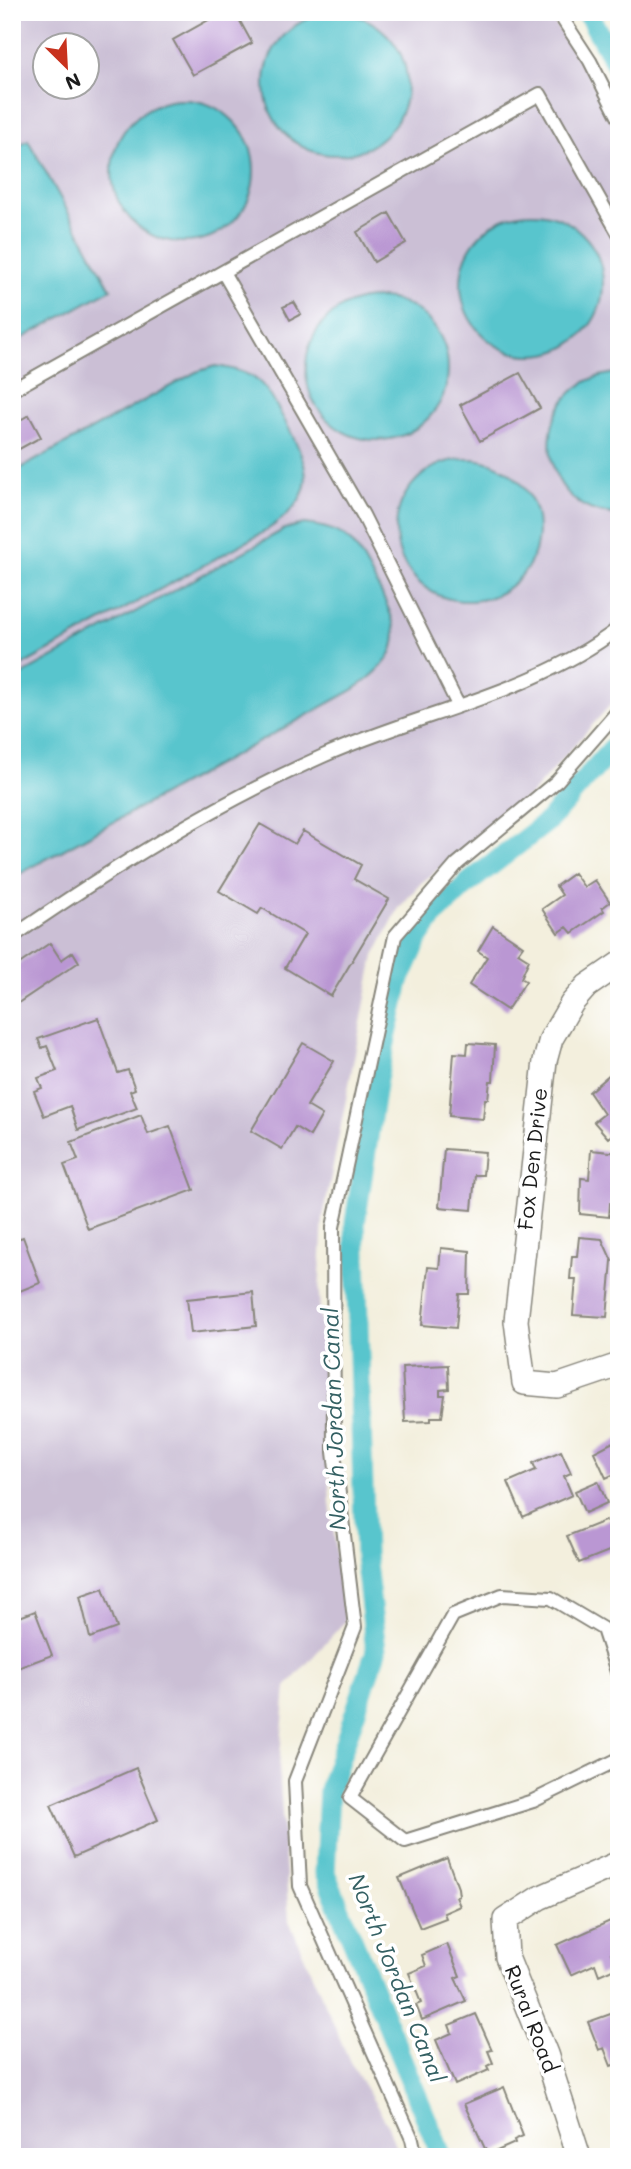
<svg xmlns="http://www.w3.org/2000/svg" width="631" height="2169" viewBox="0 0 631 2169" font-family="Mali,sans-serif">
<rect width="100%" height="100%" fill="#fff"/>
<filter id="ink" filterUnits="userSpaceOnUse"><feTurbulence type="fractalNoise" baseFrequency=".0143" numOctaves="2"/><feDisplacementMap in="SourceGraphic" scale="14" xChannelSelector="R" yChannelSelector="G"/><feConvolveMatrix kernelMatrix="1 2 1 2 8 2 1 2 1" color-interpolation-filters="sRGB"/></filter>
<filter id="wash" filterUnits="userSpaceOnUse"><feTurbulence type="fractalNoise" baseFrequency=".00686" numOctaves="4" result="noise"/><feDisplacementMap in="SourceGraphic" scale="28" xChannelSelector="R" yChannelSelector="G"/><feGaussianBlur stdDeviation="1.57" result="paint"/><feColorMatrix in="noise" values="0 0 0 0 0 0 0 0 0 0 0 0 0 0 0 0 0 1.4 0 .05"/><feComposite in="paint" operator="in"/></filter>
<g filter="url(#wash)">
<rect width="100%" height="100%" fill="#f3efdd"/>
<!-- industrial -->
<path fill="#cbbfd5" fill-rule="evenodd" d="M12 12H547L586 70 619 135V695L532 793 421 883 399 908 374 956 323 1217 319 1294 330 1503 345 1621 286 1687 279 1767 289 1921 350 2062 387 2123 399 2157H12ZM46 46H88V88H46Z"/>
<!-- water -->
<path fill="#58c5cd" stroke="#3a7074" stroke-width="2" d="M265 84a71 71 0 1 1 142 0a71 71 0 1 1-142 0Z
M112 171a71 71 0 1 1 142 0a71 71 0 1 1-142 0Z
M28 140 111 289 12 344V149Z
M461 284a71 71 0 1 1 142 0a71 71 0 1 1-142 0Z
M306 369a71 71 0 1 1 142 0a71 71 0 1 1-142 0Z
M215 366C261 372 265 385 286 423 314 475 317 496 264 532L12 671V473L196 372Z
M619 373V514C530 516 525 378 619 373Z
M396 530a71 71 0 1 1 142 0a71 71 0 1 1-142 0Z
M304 524C350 529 354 542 375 581 403 633 406 654 353 690L12 878V680L285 529Z"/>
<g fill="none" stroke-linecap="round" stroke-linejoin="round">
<!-- canal -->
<path stroke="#58c5cd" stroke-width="21" d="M587 12 619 70
M442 2157 325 1873 329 1790 376 1651 365 1555 355 1223 377 1078 399 981 418 939 435 914 467 884 548 821 619 741"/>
</g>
<g id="blocks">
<!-- building -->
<path fill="#ba97d3" d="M223 12H235L252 43 193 75 173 40Z
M389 213 406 243 374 262 357 232Z
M294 302 301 314 290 320 283 307Z
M520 373 540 408 480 441 460 405Z
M29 415 41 437 12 453V425Z
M260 824 295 844 303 831 361 865 354 879 389 899 331 996 285 968 305 934 262 908 258 914 219 891Z
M574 873 584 887 595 880 610 902 602 908 604 911 572 933 567 927 558 933 542 909 562 895 556 886Z
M493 926 523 946 518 953 529 960 521 978 526 981 507 1010 469 985 487 957 478 951Z
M50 943 61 960 73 952 79 962 12 1007V969Z
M98 1018 118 1073 128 1070 135 1089 130 1091 137 1108 78 1130 70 1106 44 1116 34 1091 42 1088 38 1078 57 1071 47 1046 42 1048 38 1039Z
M303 1043 334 1061 307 1106 322 1115 310 1136 295 1127 282 1149 251 1131Z
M468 1043 495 1045 493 1081H490L488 1099H485L483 1119 449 1116 454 1053 467 1054Z
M610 1074 619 1084V1129L608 1138 594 1122 604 1114 589 1092Z
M141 1115 148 1134 170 1126 194 1190 88 1229 64 1165 78 1160 71 1142Z
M444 1149 485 1152 483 1175H475L472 1210 439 1207Z
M591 1150 619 1153V1204L610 1203 609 1217 580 1214 581 1178 589 1179Z
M23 1237 40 1283 12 1294V1241Z
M579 1237 602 1239 612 1261 607 1317 573 1315 576 1279H570L572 1256H577Z
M441 1248 470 1251 469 1294H459L456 1328 422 1325 428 1267 439 1268Z
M253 1292 256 1326 191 1333 187 1299Z
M448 1365 449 1389 440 1390V1395H445L442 1417H431V1421L405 1422 402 1367Z
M619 1439V1472L606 1478 594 1452Z
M561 1451 571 1473 564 1476 572 1495 523 1517 508 1482 536 1470 533 1463Z
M598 1481 607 1503 585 1513 575 1491Z
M612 1518 619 1535V1547L579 1563 567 1536Z
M103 1588 117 1628 90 1638 80 1596Z
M35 1611 52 1655 12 1670V1620Z
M136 1768 158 1820 74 1857 51 1805Z
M447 1858 458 1888 459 1896 456 1897 460 1906 444 1913 446 1918 420 1928 399 1878Z
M619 1917V1949L611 1953 617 1967 599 1975 595 1964 571 1975 557 1945Z
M447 1944 460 1976 455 1978 466 2001 422 2020 416 2005 421 2003 409 1973 426 1966 422 1955Z
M619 2011V2063L611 2066 604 2048 599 2050 588 2022Z
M476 2014 492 2050 488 2051 493 2063 487 2066 489 2070 455 2085 436 2040 452 2033 449 2025Z
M504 2087 523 2136 514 2140 515 2143 488 2155 464 2104Z"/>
</g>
</g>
<g filter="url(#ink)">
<use href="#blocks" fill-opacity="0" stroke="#88867c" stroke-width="2"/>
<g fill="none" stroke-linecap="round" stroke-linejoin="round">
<!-- lane casing -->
<g stroke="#88867c" stroke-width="16">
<path id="lane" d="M558 12 590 61 619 118
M223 272 363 515 458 705
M12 390 540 94 619 234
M12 937C111 869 213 805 323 756 422 712 532 694 619 628
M619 1678 603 1629 551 1598 502 1595 453 1615 350 1798 405 1841 533 1801 619 1759
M416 2157 412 2139 300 1886 295 1781 355 1627 334 1452 333 1227 395 936 457 864 557 781 619 710"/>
</g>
<!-- street casing -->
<g stroke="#88867c" stroke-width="26">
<path id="street" d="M619 964 587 986 572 1003 551 1039 545 1061 516 1321 524 1383 557 1386 619 1365
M579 2157 546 2054 507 1957 505 1920 539 1898 619 1863"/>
</g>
<!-- lane -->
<use href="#lane" stroke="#fff" stroke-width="12"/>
<!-- street -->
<use href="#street" stroke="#fff" stroke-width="23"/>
</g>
</g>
<g text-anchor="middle" stroke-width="7" stroke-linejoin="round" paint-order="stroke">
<!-- street labels -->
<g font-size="21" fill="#1c1c1c" stroke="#fff">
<text transform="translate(533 1159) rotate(-84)" y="7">Fox Den Drive</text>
<text transform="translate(531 2019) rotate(69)" y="7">Rural Road</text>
</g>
<!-- water labels -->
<g font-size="23" font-style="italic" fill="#346063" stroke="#fff">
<text transform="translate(334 1419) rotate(-92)" y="8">North Jordan Canal</text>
<text transform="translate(397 1978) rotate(68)" y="8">North Jordan Canal</text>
</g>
</g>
<!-- margin -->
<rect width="631" height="2169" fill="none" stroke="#fff" stroke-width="42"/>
<!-- north arrow -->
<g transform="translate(66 66) rotate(156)"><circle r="33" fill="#ffffff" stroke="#a4a4a4" stroke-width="2"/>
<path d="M0-5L12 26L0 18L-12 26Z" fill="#c8321e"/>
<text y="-10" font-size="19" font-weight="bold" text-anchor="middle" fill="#1c1c1c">N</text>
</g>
</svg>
